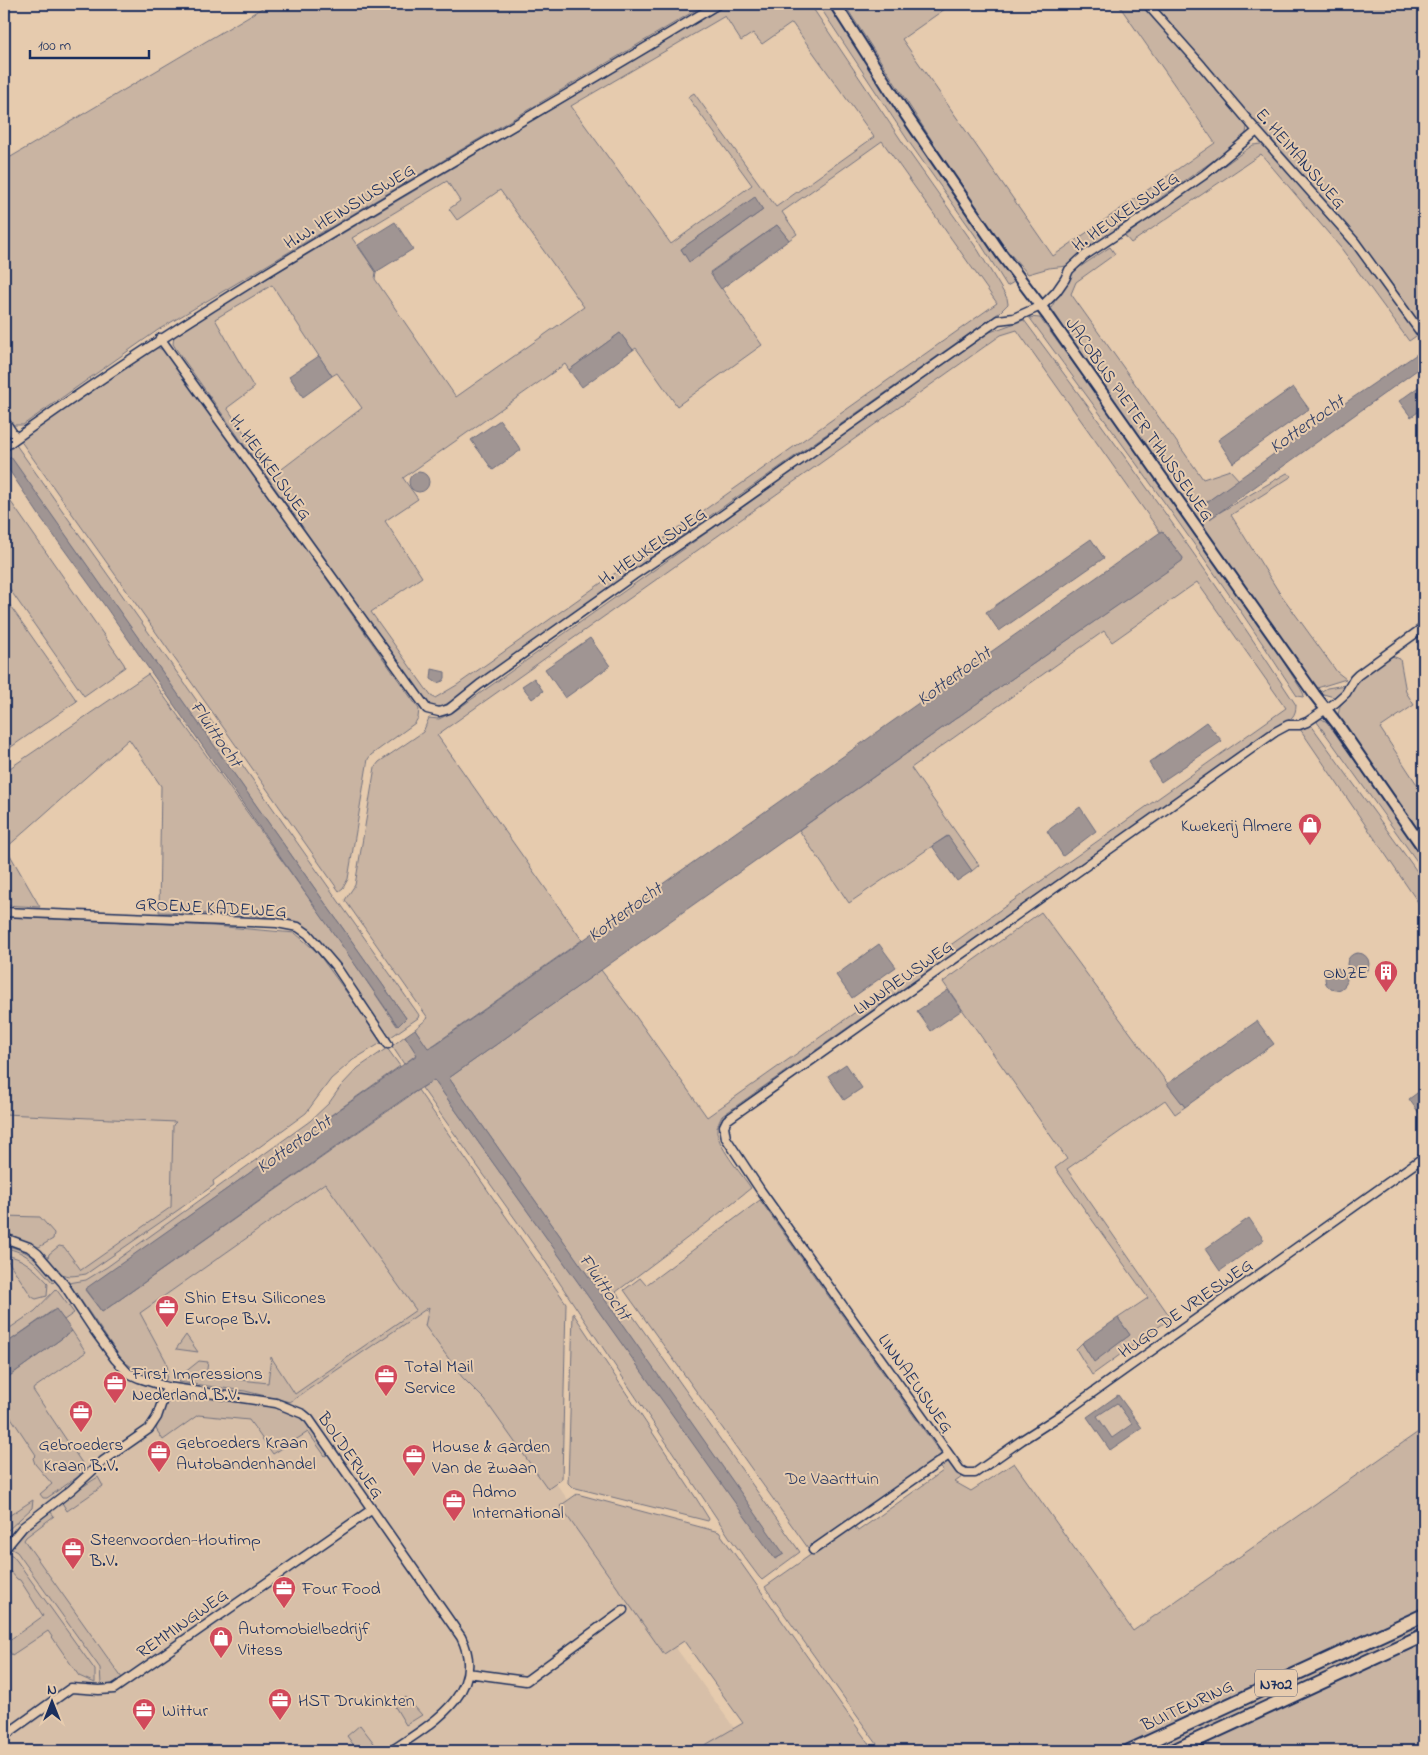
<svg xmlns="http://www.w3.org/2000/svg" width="1428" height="1755" viewBox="0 0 1428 1755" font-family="'Indie Flower',sans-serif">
<rect width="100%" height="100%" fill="#e6cbae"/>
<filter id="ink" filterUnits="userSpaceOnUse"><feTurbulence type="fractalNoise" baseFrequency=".02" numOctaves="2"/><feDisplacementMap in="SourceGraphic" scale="10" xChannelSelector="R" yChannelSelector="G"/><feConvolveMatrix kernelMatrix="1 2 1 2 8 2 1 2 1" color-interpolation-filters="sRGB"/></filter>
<g filter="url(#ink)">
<!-- built -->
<path fill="#d7bfa8" d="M4 1097 181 1103 182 1237 311 1147 751 1751H4Z
M1117 1402 1132 1424 1112 1438 1097 1416Z"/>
<!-- green -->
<path fill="#c9b4a2" stroke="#727280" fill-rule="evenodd" d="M269 4H706L158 330 23 425H13L4 414V161Z
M728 4H810L911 155 978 250 1007 298 1008 304 999 313 643 563 450 702 441 707 430 706 176 349 173 344 174 335 177 332ZM725 16 741 41 753 33 762 44 792 23 874 137 776 207 694 93 688 97 752 185 671 244 571 106ZM882 141 997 303 457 685 435 698 431 696 371 612 422 577 385 521 418 499 403 478 565 364 569 370 620 333 633 350 636 348 677 406 762 345 710 272 777 225 789 240 797 234 782 212ZM447 181 460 201 449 209 457 220 500 190 584 307 456 397 375 279 376 272 352 238ZM754 198 763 210 690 262 681 249ZM272 285 332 376 337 373 362 408 274 475 227 408 254 388 215 319Z
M818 4H830L934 164 1014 282 1007 286 977 238 909 142Z
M844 4H885L889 9 896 4H952L902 39 1053 256 1215 143 1118 4H1141L1246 122C1248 130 1246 135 1241 141L1074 259 1067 266 1049 268 1028 274 1005 248 965 192Z
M1153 4H1424V329L1384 273Z
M1261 144 1265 146 1331 220 1370 267 1419 334 1409 341 1341 248 1261 154 1131 243 1125 236 1253 145Z
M1110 247 1115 254 1076 282 1071 294 1203 479 1230 470 1239 480 1201 506 1210 518 1287 473 1292 476 1231 515 1277 589 1337 672 1346 679 1317 688 1106 390 1051 308 1071 273Z
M1029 317 1040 318C1129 440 1220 562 1301 689L1304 695 1303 697 1297 696C1213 566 1120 441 1029 317Z
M1024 320C1118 446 1210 573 1296 705 1296 716 1291 720 1281 723L722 1116C720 1120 718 1124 717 1128 715 1144 742 1174 751 1188L707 1223 616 1292 800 1552 762 1580 759 1577 730 1538 543 1258 422 1088 434 1080 776 1559 783 1554 449 1078 601 970 632 1011 707 1117 1286 708 1197 582 1112 642 1104 631 911 768 979 865 972 871 947 836 849 903 799 830 1010 680 1181 561 1183 558 1162 531 1160 532 1017 330 1001 335 437 735 582 940 428 1049 415 1029 428 1018 345 900 355 885 375 767 379 762 423 732 429 718 439 719 455 711 990 332Z
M156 347 163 350 169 357 419 709 418 718 415 723 371 755 368 759 348 879 343 888 339 891 20 440V438L144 350Z
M14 442 419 1015 418 1018 388 1039 312 935 289 919 249 915 159 912 161 786 129 739 6 848 40 907 4 905V772L148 674 336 936 397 1026 406 1018 11 458 6 461 4 457V450Z
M4 492 124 664 125 667 84 696 4 581Z
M4 597 77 701 4 752Z
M1392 656 1400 659 1406 692 1414 705 1380 728 1424 795V842L1338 715 1340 706 1346 700 1357 680Z
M1345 685 1344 689 1334 697 1323 694 1320 692 1327 688Z
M1320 718 1327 722 1424 857V871L1317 722Z
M1311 725 1424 881V911L1300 729Z
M1041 912 1185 1107 1175 1114 1165 1100 1067 1169 1171 1318 1092 1375 1076 1349 1082 1343 1094 1361 1130 1335 1118 1318 1148 1298 1055 1168 1067 1159 943 982Z
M4 917 214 926 295 933 317 952 361 1012 381 1043 353 1060 331 1079 306 1113 213 1181 214 1185 86 1274C62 1278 63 1277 48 1258L49 1254 59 1246 64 1247 81 1270 171 1207 173 1125 176 1122 4 1114Z
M405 1036 417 1054 404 1064 392 1046Z
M387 1048 400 1066 85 1290 102 1312 418 1090 566 1303 562 1479 548 1489 485 1400 462 1377 425 1326 429 1307 290 1402 245 1391 178 1382 184 1373 199 1361 208 1362 206 1376 268 1383 271 1357 295 1394 416 1310 325 1183 140 1313 166 1361 168 1370 166 1380 133 1368 122 1360 69 1283 86 1280 107 1267 310 1121 329 1103 341 1086 358 1068Z
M760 1200 941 1454 937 1458 808 1548 624 1290 640 1278 646 1285Z
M4 1216 40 1217 54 1233 53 1239 39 1247 4 1234Z
M4 1245C33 1252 36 1259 55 1281L53 1283C38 1266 28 1251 4 1248Z
M4 1255C23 1257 35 1269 48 1283L47 1296 36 1299 32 1297Z
M56 1289 74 1313 64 1320 56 1310 52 1311 4 1345V1332L35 1311Z
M573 1313 696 1498 709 1519 708 1521 572 1487 568 1483Z
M72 1331 86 1352 34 1388 33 1390 82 1463 81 1472 79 1476 47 1498H43L40 1494 52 1484 35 1464 33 1458 36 1455 6 1410 4 1411V1380Z
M186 1335 198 1352 176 1349Z
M174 1393H184C212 1397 275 1401 298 1415 312 1424 321 1440 331 1453L325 1456 308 1432 273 1454 249 1420 198 1415 163 1440 156 1429 166 1402Z
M1424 1428V1610L1238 1694 1120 1751H882L765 1587 853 1525 858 1531 943 1471 939 1464 946 1460 950 1462 962 1477 955 1482 971 1491 1014 1463 1133 1631Z
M98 1477 103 1486 67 1511 61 1501 63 1499Z
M577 1494 719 1532 874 1751H695L743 1723 684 1641 664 1654 560 1506Z
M33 1500 32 1508 8 1530 4 1529V1519Z
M50 1511 54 1516 26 1537 24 1540 122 1678C115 1682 109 1687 101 1684L100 1668 17 1552 10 1548 24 1528Z
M6 1554 12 1555 17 1561 95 1670V1683L79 1676 48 1631 12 1655 4 1644 43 1616 20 1580 17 1579 11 1572 4 1576V1558Z
M1424 1619V1630L1161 1751H1137Z
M1424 1642V1751H1186Z
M406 1697 422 1715 406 1725 394 1705Z
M360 1725 377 1747 371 1751H358L347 1736Z"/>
<!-- water -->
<path fill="#a09593" stroke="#6b6c7e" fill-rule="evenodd" d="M755 197 763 210 689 262 681 249Z
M395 222 413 249 376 272 358 245Z
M777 225 789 240 721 289 710 273Z
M620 333 633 350 582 387 569 370Z
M1420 352 1424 358V365L1210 519 1201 506 1348 401Z
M319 356 332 376 303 397 289 376Z
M1424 383V408L1411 417 1399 401Z
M1293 387 1309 409 1233 463 1218 440Z
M500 420 521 450 493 470 471 440Z
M11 457 406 1018 398 1026 105 606 39 515 7 467 6 461Z
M409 482a10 10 0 1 1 20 0a10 10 0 1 1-20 0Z
M1162 531 1183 558 1182 561 1010 680 449 1078 784 1554 775 1559 434 1080 405 1098 102 1312 85 1289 417 1055 405 1036 415 1029 428 1048 436 1044Z
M1091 539 1104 558 999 631 986 612Z
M590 638 610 666 565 698 545 669Z
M432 669 445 672V678L443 681 437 683 431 679Z
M534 678 543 691 532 699 522 686Z
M1206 722 1222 741 1161 782 1149 763Z
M1080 807 1096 831 1063 856 1047 831Z
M948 836 972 871 957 881 932 846Z
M879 944 896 967 852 998 836 975Z
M1347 964a11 11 0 1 1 22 0a11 11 0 1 1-22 0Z
M1325 979a11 11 0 1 1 22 0a11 11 0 1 1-22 0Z
M948 990 962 1010 931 1031 917 1011Z
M1257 1021 1274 1044 1185 1107 1167 1084Z
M846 1064 862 1088 844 1100 828 1076Z
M1424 1088V1120L1409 1099Z
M1249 1218 1264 1240 1220 1271 1205 1249Z
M56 1309 72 1331 4 1380V1345Z
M1118 1318 1130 1335 1094 1362 1082 1343Z
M1118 1395 1142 1428 1110 1450 1087 1417ZM1117 1403 1132 1424 1112 1438 1097 1416Z"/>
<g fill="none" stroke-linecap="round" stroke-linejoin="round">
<!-- minor casing -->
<g stroke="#1b2f5e" stroke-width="11">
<path id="minor" d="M1147 4 1202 66 1257 131 1355 242 1424 337
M160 338 427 709 439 712 449 709 479 685 634 575 707 526 998 320 1014 318 1043 305 1056 292 1065 279 1069 270 1084 256 1148 214 1204 175 1257 131
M4 420 16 438
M4 447C231 282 479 150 718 4
M1424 627 1358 675 1354 679 1346 693 1335 703 1307 722 1299 725H1288L1275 732 727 1120 724 1126 726 1138 761 1191 960 1470 966 1473H975L1022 1440 1064 1413 1424 1157
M4 912 277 923 298 927 308 934 337 968 388 1044
M4 1240H10L29 1247 38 1254 63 1283 94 1330 115 1359 128 1373 139 1378 167 1387 276 1403 303 1414 309 1419 461 1637C489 1692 430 1725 391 1751
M4 1550 23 1527 71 1490 103 1461 149 1429 157 1417 167 1387
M813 1550 949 1455
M468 1673 526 1681 623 1610
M4 1736 71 1688 99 1690 114 1689 371 1510"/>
</g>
<!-- tertiary casing -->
<g stroke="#1b2f5e" stroke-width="14">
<path id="tertiary" d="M835 4 906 115 1002 255 1048 316 1314 694 1338 725 1424 849"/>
</g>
<!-- trunk casing -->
<g stroke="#1b2f5e" stroke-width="16">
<path id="trunk" d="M1129 1751 1424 1615
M1173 1751 1424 1635"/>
</g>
<!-- minor -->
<use href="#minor" stroke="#e6cbae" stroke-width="8"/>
<!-- tertiary -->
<use href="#tertiary" stroke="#e6cbae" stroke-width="10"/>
<!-- trunk -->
<use href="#trunk" stroke="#e6cbae" stroke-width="12"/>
</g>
</g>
<!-- icons -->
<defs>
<g id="shop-pin" transform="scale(1.25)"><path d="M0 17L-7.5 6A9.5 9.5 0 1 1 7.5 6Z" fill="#d1495b" stroke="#e6cbae"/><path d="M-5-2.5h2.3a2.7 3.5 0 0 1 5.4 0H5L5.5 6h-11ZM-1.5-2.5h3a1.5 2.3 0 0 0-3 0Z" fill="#fff"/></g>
<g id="building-pin" transform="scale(1.25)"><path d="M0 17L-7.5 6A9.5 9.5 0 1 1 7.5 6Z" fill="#d1495b" stroke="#e6cbae"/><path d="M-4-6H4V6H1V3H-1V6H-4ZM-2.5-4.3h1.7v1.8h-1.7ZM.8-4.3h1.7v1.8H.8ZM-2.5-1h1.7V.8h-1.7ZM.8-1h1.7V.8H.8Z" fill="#fff"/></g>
<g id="office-pin" transform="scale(1.25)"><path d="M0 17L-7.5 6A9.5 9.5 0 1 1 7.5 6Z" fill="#d1495b" stroke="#e6cbae"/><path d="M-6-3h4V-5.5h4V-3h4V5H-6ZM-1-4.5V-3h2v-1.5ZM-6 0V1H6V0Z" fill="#fff"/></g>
</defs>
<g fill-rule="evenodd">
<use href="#shop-pin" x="1310" y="825"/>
<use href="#building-pin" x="1386" y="972"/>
<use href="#office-pin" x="167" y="1307"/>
<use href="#office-pin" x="386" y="1376"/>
<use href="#office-pin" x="115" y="1383"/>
<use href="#office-pin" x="81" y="1412"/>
<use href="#office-pin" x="159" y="1452"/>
<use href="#office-pin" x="414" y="1456"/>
<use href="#office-pin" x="454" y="1501"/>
<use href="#office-pin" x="73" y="1549"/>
<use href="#office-pin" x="284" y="1588"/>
<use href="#shop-pin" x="221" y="1638"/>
<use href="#office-pin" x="280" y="1700"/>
<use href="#office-pin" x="144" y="1710"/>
</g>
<g text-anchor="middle" stroke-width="4" stroke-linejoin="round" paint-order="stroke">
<!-- shield labels -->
<rect fill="#e6cbae" stroke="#585e76" stroke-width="1" x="1255" y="1669.5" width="42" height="27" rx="4"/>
<g font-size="16" font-weight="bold" fill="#1b2f5e">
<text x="1276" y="1689">N702</text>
</g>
<!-- street labels -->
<g font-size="18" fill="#1b2f5e" stroke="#e6cbae">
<text transform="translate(1301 158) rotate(49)" y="6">E. HEIMANSWEG</text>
<text transform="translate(349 206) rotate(-31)" y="6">H.W. HEINSIUSWEG</text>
<text transform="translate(1125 211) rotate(-35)" y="6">H. HEUKELSWEG</text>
<text transform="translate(1140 419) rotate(55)" y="6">JACOBUS PIETER THIJSSEWEG</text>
<text transform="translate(271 467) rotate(54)" y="6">H. HEUKELSWEG</text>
<text transform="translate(652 546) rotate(-34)" y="6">H. HEUKELSWEG</text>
<text transform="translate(211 907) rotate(3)" y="6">GROENE KADEWEG</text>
<text transform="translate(903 977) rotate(-35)" y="6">LINNAEUSWEG</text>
<text transform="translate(1185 1308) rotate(-35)" y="6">HUGO DE VRIESWEG</text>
<text transform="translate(916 1383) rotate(55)" y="6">LINNAEUSWEG</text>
<text transform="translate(351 1455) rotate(55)" y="6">BOLDERWEG</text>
<text transform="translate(182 1623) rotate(-35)" y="6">REMMINGWEG</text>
<text transform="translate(1187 1705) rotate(-25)" y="6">BUITENRING</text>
</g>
<!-- poi labels -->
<g font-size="18" fill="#1b2f5e" stroke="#e6cbae" text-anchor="start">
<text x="1292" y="831" text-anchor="end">Kwekerij Almere</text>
<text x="1368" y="978" text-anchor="end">ONZE</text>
<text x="184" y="1303">Shin Etsu Silicones<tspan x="184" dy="21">Europe B.V.</tspan></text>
<text x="404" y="1372">Total Mail<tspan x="404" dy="21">Service</tspan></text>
<text x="132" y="1379">First Impressions<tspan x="132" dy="21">Nederland B.V.</tspan></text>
<text x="176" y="1448">Gebroeders Kraan<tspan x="176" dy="21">Autobandenhandel</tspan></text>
<text x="81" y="1450" text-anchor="middle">Gebroeders<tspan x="81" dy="21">Kraan B.V.</tspan></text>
<text x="432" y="1452">House &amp; Garden<tspan x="432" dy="21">Van de Zwaan</tspan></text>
<text x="472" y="1497">Admo<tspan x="472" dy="21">International</tspan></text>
<text x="90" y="1545">Steenvoorden-Houtimp<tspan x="90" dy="21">B.V.</tspan></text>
<text x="302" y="1594">Four Food</text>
<text x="238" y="1634">Automobielbedrijf<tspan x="238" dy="21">Vitess</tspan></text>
<text x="298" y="1706">HST Drukinkten</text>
<text x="162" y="1716">Wittur</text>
</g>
<!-- park labels -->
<g font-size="18" fill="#2c3c65" stroke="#e6cbae">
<text x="832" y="1484">De Vaarttuin</text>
</g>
<!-- water labels -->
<g font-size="19" font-style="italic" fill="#2f3e66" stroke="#e6cbae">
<text transform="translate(1306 423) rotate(-35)" y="7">Kottertocht</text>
<text transform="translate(953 675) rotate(-36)" y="7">Kottertocht</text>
<text transform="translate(217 733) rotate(55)" y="7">Fluittocht</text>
<text transform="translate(624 911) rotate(-36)" y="7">Kottertocht</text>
<text transform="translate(293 1143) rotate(-35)" y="7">Kottertocht</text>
<text transform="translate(606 1286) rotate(55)" y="7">Fluittocht</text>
</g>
</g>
<!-- margin -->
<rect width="1428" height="1755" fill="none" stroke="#e6cbae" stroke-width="20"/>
<rect x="10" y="10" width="1408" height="1735" fill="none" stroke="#1b2f5e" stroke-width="2" filter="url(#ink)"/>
<!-- north arrow -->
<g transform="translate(52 1702)" stroke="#e6cbae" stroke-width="4" paint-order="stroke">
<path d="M0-4L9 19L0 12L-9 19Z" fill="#1b2f5e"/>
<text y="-8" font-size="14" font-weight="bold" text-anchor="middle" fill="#1b2f5e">N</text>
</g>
<!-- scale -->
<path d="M30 50v8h119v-8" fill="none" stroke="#1b2f5e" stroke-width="2.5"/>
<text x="38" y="50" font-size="15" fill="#1b2f5e" stroke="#e6cbae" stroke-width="4" paint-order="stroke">100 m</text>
</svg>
